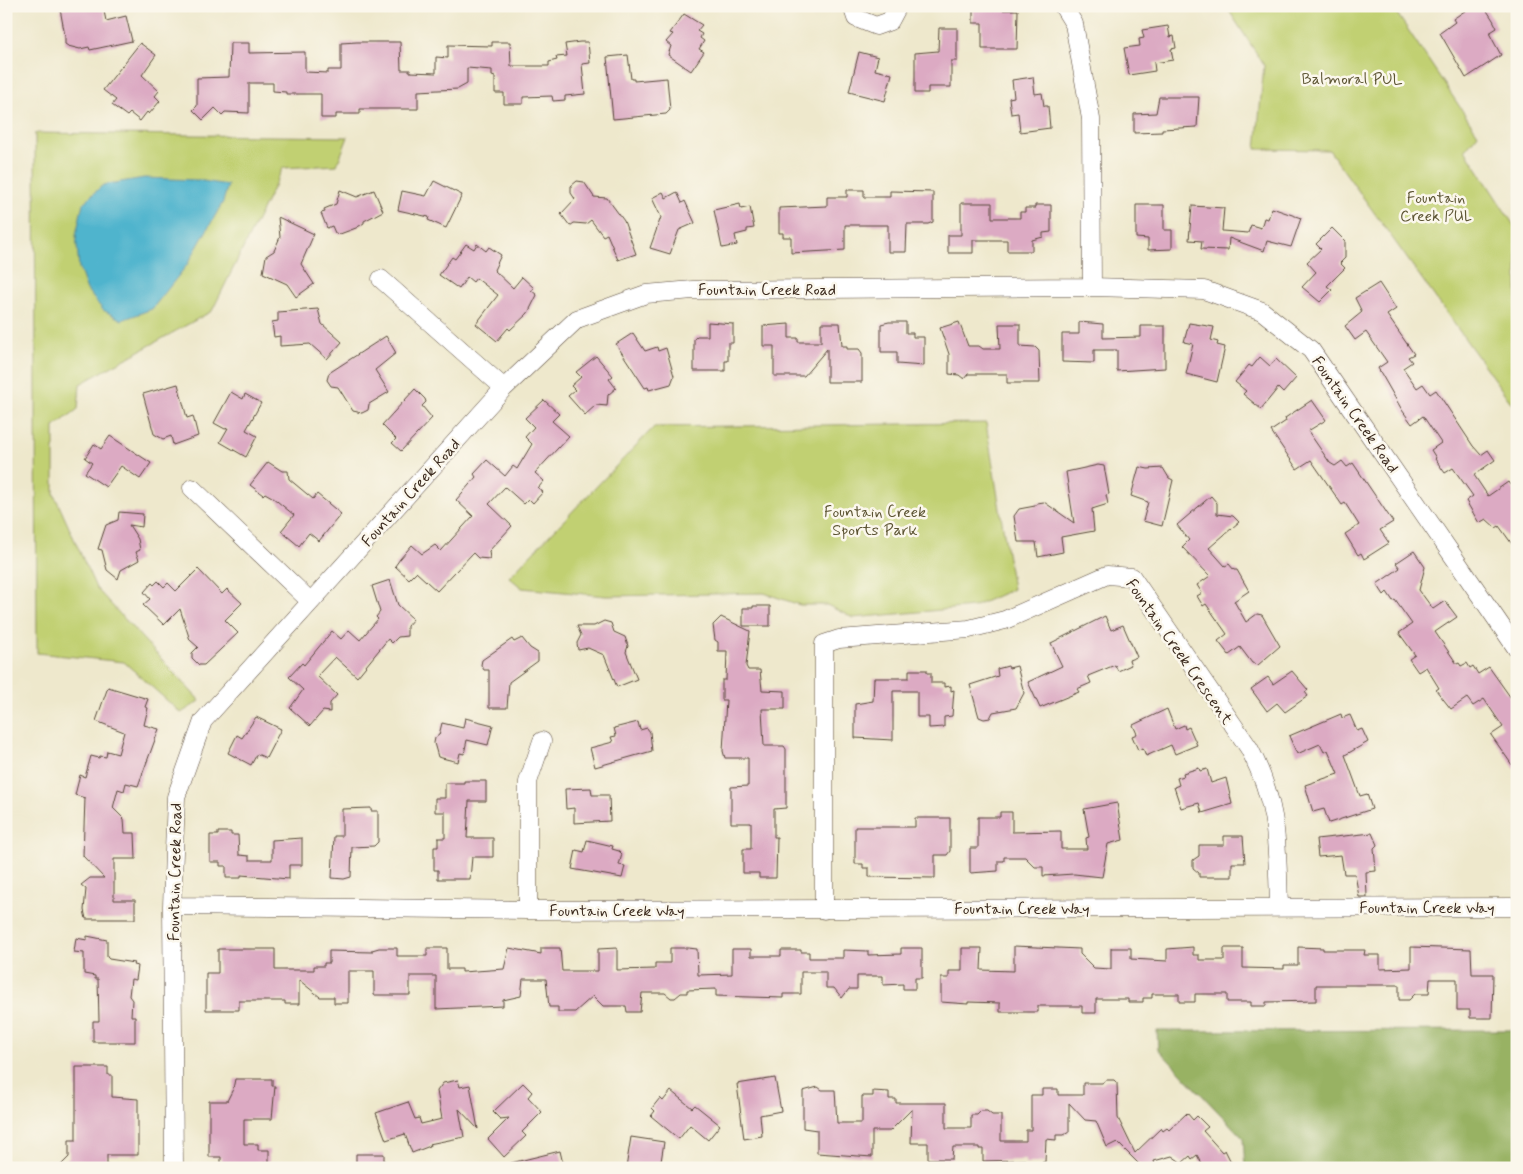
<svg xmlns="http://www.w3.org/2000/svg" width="1523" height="1174" viewBox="0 0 1523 1174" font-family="Mynerve,sans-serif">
<rect width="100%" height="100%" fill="#fbf7ec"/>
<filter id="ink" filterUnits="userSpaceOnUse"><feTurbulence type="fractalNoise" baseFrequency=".02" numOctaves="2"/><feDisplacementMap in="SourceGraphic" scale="10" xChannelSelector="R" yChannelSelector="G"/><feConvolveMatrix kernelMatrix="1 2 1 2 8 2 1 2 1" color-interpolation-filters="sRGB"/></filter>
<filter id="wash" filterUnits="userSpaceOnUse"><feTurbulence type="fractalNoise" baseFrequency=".0096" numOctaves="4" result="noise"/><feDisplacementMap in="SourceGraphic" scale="20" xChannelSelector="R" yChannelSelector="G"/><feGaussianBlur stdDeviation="1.12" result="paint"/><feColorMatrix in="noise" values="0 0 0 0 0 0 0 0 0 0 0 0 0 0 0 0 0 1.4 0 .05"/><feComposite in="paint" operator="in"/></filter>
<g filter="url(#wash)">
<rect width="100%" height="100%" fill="#eee8cc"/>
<!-- green -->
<path fill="#c1d072" stroke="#7e7d48" d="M1226 6H1392L1478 134 1465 150 1517 230V411L1329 150 1256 149 1264 65Z
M35 133 348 137 337 165 283 168 212 311 80 384 78 409 54 427V494L96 588 200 701 181 713 124 662 37 653Z
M986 423 1013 589 973 607 853 618 827 605H800L764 593 606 596 522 588 509 577 654 427Z"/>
<!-- forest -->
<path fill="#98b264" stroke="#6a6e41" d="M1517 1030V1168H1245L1243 1138 1158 1049 1157 1031Z"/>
<!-- water -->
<path fill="#4fb4cd" stroke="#456f76" d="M144 178 197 180 228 185 223 202 187 265 152 309 122 320 103 310 87 290 79 268 76 235 83 203 103 185Z"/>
<g id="blocks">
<!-- building -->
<path fill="#dcaac3" d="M73 6H103L106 21 126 16 132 41 90 50 89 47 80 49 68 46 65 44V36L60 9Z
M973 6H1003V10H1018L1017 49H982V23H973Z
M1472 6H1484L1493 20 1497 28 1489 33 1501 55 1466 78 1440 33 1455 22 1453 19Z
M684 14 702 25 697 31 702 34 700 38 704 41 699 49 704 52 691 71 668 55 671 46 666 42 673 34 670 33Z
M1168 26 1170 37 1174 36 1176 48 1171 49 1173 60 1154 63 1155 71 1129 75 1124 48 1140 46 1139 39 1144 38 1142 30Z
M939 28H957V61H951V87H928V93H915V53L938 51Z
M357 42H400L401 70H410V72L436 73V57L448 58V45L492 46V42H510L511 66H549V62L557 60 556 57 567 56 565 44 580 42H588L590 63 582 64 585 94 565 96V100L553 101 552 96 523 97V104H504V93H495V77L492 76V70L467 68V84L458 89 418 91V109H360V114H336V118H321V94H286V92L273 91V83H249V113L225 112 222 115 215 108 203 120 193 110 197 106V78L229 77 230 43H249V53L305 52V72L328 73V70H341V43Z
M140 43 156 55 142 75 159 91 155 96 160 101 149 114 147 112 140 121 130 113 127 116 112 105 116 100 103 90Z
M859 52 878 57 875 70 892 74 885 101 849 92Z
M628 55 631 79H634V81L667 78 670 110 666 114 613 119 607 57Z
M1033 77 1035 94 1042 93 1044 106H1048L1050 128 1020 132 1018 113 1011 114 1009 98 1014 97 1012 80Z
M1159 97H1199L1197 127 1162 129V132L1134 133V114L1156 113Z
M434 181 462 195 446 228 428 220 429 217 398 210 402 191 426 196Z
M577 181 584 182 594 197 607 198 624 221 636 254 618 260 607 234 603 236 591 220 586 224 574 223 570 226 561 214 575 199 571 193V186Z
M340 190 357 197 374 190 383 211 364 221V223L356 228 340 234 335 233 332 226 327 228 321 213 325 212 324 209 336 204Z
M847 190H864V197H890V191L933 192V222L928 224H907L906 252H888V225H845V250L791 253V237H783V233H779V208L827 206V197H847Z
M663 192 666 198 677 192 682 203 685 201 695 223 679 230 670 254 650 248 661 217 652 198Z
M961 203H992V218H1020V212H1025V208H1035V205H1051V232L1043 233V237L1032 240V251H1007V240H973V253H948V235H961Z
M740 204 741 209 750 207 754 228 747 229V232L735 235 737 245 722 248 714 210Z
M1136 205H1164V230H1172V249L1148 250V239L1136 238Z
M1192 206 1224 208 1222 231 1248 233 1251 225 1261 228 1264 218 1268 219 1272 208 1301 218 1291 247 1267 241 1264 251 1229 238 1228 250 1201 249 1202 241 1189 240Z
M278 217 314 234 301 264 314 284 296 297 287 284 263 273 266 256 274 251 280 237Z
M1332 228 1345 241V258L1340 263 1345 268 1327 286 1332 290 1320 302 1302 287 1316 272 1307 262 1321 249 1316 244Z
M466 244 474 249 477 244 486 251 489 247 501 255 494 270 513 288 522 277 534 288 531 290 537 295 528 313 510 330 508 328 497 341 476 324 498 295 476 278 473 282 467 277 459 289 439 275 452 257 455 259Z
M1379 283 1396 309 1387 315 1414 354 1408 357 1412 362 1403 368 1417 388 1423 384 1430 394 1436 390 1473 446 1481 455 1488 450 1495 460 1474 475 1488 496 1508 482 1517 494V551L1499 526 1496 528 1486 519 1479 523 1466 501 1473 496 1453 468 1445 473 1435 459 1436 458 1431 450 1441 443 1423 416 1412 424 1402 410 1378 368 1387 362 1366 332 1355 340 1345 326 1362 312 1355 298Z
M318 309 322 324 342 342 327 359 310 344 280 346V336L274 337 272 322 278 321V312Z
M708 322 733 324V343H728V361H725V371H694V339L697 336H708Z
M889 322H906V333H913V337H924V366L897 364V352H881V324Z
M959 322 968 346H979L983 349H1000L999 324H1020V346L1035 347 1039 351 1040 383H1007V374H968L964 379 959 375 949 374V354L940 328Z
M1079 322 1103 324V338L1141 337V326H1165V368L1117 371V350H1094V363L1062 362V334H1079Z
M821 323H840L842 346H847V349H859L862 353V382H827V349L804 376H774V346H763V326L789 324V338H798V342H821Z
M1189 323 1214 327 1211 340 1218 342 1217 345 1225 347 1217 382 1186 374 1193 344 1184 342Z
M633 333 645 351 657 347 658 351 666 348 674 376 671 384 649 390 648 387 645 388 616 344Z
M386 336 396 353 375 370 389 392 369 404 368 410 362 413 353 411 338 387 331 386 327 380 329 373Z
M596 356 613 376 609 379 616 388 608 395 607 406 596 405 585 415 568 396 575 390 571 386 581 377 576 372Z
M1260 357 1270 366 1276 359 1296 378 1283 393 1278 388 1261 409 1243 394 1246 391 1235 382 1249 365 1252 367Z
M178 384 187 418 193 416 198 436 173 445 171 436 163 439 154 434 143 394Z
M415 389 425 399 426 402 422 406 432 418 401 451 392 443 396 439 382 425Z
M231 392 243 399 245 394 261 403 246 430 257 436 246 457 220 442 228 428 225 429 214 423Z
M544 400 559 414 552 421 569 436 535 473 544 481 538 488 543 492 533 503 529 499 524 504 505 487 489 504 512 526 489 551 490 559 478 558 473 553 437 591 416 572 409 579 395 566 400 559 412 545 422 554 435 545 441 551 473 516 456 500 476 477 474 474 487 460 505 476 513 466 517 469 532 444 525 437 534 427 525 418Z
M1312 400 1326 420 1308 431 1330 463 1335 466 1342 461 1347 467 1353 463 1393 522 1380 530 1389 543 1364 559 1361 553 1358 555 1345 534 1359 525 1345 503 1342 505 1311 460 1297 469 1271 431 1286 421 1285 418Z
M110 436 151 463 140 479 121 466 106 487 85 473 92 463 85 458 94 444 101 449Z
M268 462 282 471H288L289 479 313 499 317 494 341 514 319 541 309 533 299 546 281 531 294 515 272 497 265 493 263 495 250 485Z
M1098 465 1104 466 1109 494 1106 495 1108 504 1092 509 1094 531 1061 537 1063 552 1038 557 1036 542H1018L1014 516 1019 509 1035 506 1037 503 1044 502 1074 523 1066 472Z
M1139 467 1148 469 1163 468 1169 478 1173 480 1162 526 1143 521 1148 502 1131 496Z
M1211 496 1217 503V514L1233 516 1239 522 1209 548 1225 566 1229 564 1234 570H1237L1249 591 1234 601 1246 622 1257 614 1262 615 1280 646 1258 665 1252 663 1240 647 1229 655 1218 641 1227 634 1206 604 1203 606 1197 596 1202 593 1197 585 1210 576 1182 547 1189 540 1177 525Z
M119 512 143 514 142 527 129 525 138 539 140 550 136 552 139 560 121 570 118 579 107 570 102 550 98 549 106 525 118 520Z
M1414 551 1425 567 1419 590 1433 609 1445 601 1457 617 1435 632 1457 664 1459 663 1461 666 1467 663 1470 668 1473 666 1478 674 1489 667 1511 698 1517 694V772L1491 735 1503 727 1484 699 1473 706 1467 698 1451 709 1436 690 1439 688 1426 667 1418 672 1409 659 1415 655 1399 633 1412 624 1395 600 1393 601 1387 592 1384 595 1377 584 1400 568 1396 563Z
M198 569 222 594 227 589 242 603 225 620 238 633 204 665H199L192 658V653L198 647 190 640 180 609 164 625 143 605 150 599 144 592 152 583 154 585 158 581 164 587 168 583 176 591Z
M390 580 398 605 413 619 407 626V636L398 637 392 643 388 639 357 677 335 657 317 676 337 695 330 703V712L323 711 310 726 290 708 303 690 289 677 302 663 304 665 332 631 341 639 349 630 360 640 378 619 376 617 380 612 372 586Z
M753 606H770V626H743V608H753Z
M1105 616 1111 630 1123 625 1137 657 1129 660 1131 665 1118 671 1115 665 1088 676 1091 683 1077 689 1079 692 1040 708 1028 682 1062 666 1051 643Z
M721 617 750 631 746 666 748 670H760L762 690 785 691V709H762L764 746H784L786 749V808L774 809V837H777L776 878H759V873H743V849H751V823H731V787L748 786V758H725L723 751 726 700H722V680H726L727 651H718V642L715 640 713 625Z
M604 621 611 623 614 632 625 637 628 646 626 652 637 679 617 687 604 655 588 648 578 650 577 643 581 635 577 626H594Z
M522 638 530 648 538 653V661L509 682 507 708H489V670H484L481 665 482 660 512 639 514 642Z
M1008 666 1009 668 1017 666 1024 693 1016 708 993 712 990 718 984 719 979 717 970 685 998 676 997 669Z
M909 670H927V673H931V683H944V687L951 686V691L954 690 952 716 944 717V727L929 728V717H917V691H893V740L855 738V704L873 701 874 678H909Z
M1292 671 1308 690 1305 692 1308 696 1285 712 1277 703 1267 711 1251 689 1268 677 1273 684Z
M108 687 148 699 145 707 148 708 144 725 159 729 138 786 126 783 124 791 118 789 113 808 124 819 125 833H135L136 859H114V900H135V919H86L84 910 86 889 81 885 90 878H104L83 856 85 798 75 795 80 775 85 777 91 756 99 758 100 756 106 757 107 751 118 754 124 732 96 721Z
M1167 709 1175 729 1184 725 1185 729 1189 727 1197 745 1175 754 1171 745 1146 756 1143 748 1138 750 1132 736 1137 734 1133 725Z
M1341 714 1342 718 1350 715 1357 731 1362 729 1368 742 1345 755 1360 796 1367 794 1372 809 1329 823 1324 809 1313 812 1305 785 1338 774 1328 750 1324 752 1320 744 1297 754 1289 736Z
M256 717 281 729 266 758 257 754 251 765 228 753 237 735 242 738Z
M465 718 493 725 488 745 467 740 464 754 460 753 458 762 438 757 434 743 435 738 439 735 442 723 463 728Z
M638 722 640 730 647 728 650 732 652 751 595 767 590 748 613 742 611 737 616 736 614 728Z
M1199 768 1200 771 1207 769 1211 783 1226 778 1232 804 1202 813 1199 803 1181 808 1174 787 1179 785 1177 778 1184 776 1183 773Z
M464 781H486V801H469L467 838H493V857H472L470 879H438V870H434V847H438V838H445V812H435V798H445V783H464Z
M591 788 592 795H609L610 821 574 823V808L566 809 565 789Z
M1117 803 1123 840 1108 844 1102 877 1074 874 1043 876V867H1035L1025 857H1004V861H998V871L970 873V848H978V817H1000V812H1012V832L1061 831V849H1087L1086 838 1089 837 1084 809Z
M371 808V811H378V842L374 846 352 847 351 877 344 879 332 878 334 836H342V809Z
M915 818H950V851L947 855H935V878L869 877V868H863V864H855V827H915Z
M218 832H231V835H238L239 855 249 856V860H272V840L302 838V865H289V879L241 875V878H226V866H220V862H210V835H218Z
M1372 833 1377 845 1374 848 1376 871 1366 872 1367 897H1359L1355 874H1344L1341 855 1318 857 1316 839Z
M1224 836H1243L1245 863H1232V877H1199V873L1193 868V860L1199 856V845H1224Z
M587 840 613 846 612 849 619 851 622 854 619 865 625 866 622 878 572 869 576 850 584 852Z
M87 936 107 940V957L109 959 134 963 133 965 138 966 136 980 131 979 129 996 132 1000 131 1016H135V1042H93V1021H99L98 979H95V976L84 974V953L74 952 76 938 87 940Z
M1014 946 1080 949V954L1094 968 1111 969V948H1131V959L1167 961V949L1193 947V955H1199V960H1224V948H1243V968L1284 969V965H1298V947L1323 948V950H1365L1364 955H1380V969L1411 968V947L1471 949 1472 974H1493L1492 1018H1470V1010H1457V979H1430L1429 994H1415L1409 1000H1399V985H1316V1001L1266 1002V1006H1251V1002H1227V994H1195V1002H1179V994H1152V998H1143V1002H1128V999H1096V1013H1082V1006H1038V1012H1000V1003L968 1002V1004L941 1002V978H949V971H962V948H982L981 970 1014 971Z
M379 948H397V956H427V948H447V969H462V972L504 969 509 948 541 954V948H560L562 971H598V949L617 948V970L655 969V963H670V948H688L697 949 698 975 732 974V949H751V956H781V950H801V952H809V958H843V950L868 951V955L901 954V948H922V978H915V989H903V984L883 985V976H857V989H849L842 998 834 988H826V972H801V994H783V998L716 996V989L687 990V993H681L675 998H671L665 993H642L640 1012H627L626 1006H603L593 996 575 1012H558V1007H549L546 979H523L521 996 503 1000V1006L436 1009V976H410V995H374V971H348V1003H334V997H320L299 980V1004H285V1001H239V1010H206V973H218V949H275V970H314V966H324V963H329V951L372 952V950Z
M76 1067H108V1075H112V1097L138 1099V1155H107V1168H58L69 1157V1140H76Z
M775 1078 781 1111 760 1115 762 1136 744 1139 737 1084Z
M235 1079H272V1086H275L272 1119H244V1144H258V1150H269V1163H264V1168H221V1157H209V1101H227L233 1089Z
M458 1080 460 1087 470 1085 478 1129 459 1109 464 1137 429 1144 430 1146 412 1153 405 1134 386 1140 376 1113 408 1102 415 1119 419 1118 421 1124 442 1119 437 1091 443 1083Z
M1106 1080H1114L1117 1083 1118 1118 1135 1153 1161 1128 1163 1131 1167 1128 1169 1130 1187 1113 1193 1120 1197 1116 1208 1127 1203 1131 1222 1152 1225 1150 1234 1168H1204L1197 1155 1192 1159 1190 1156 1182 1163 1172 1156 1154 1161 1155 1165 1143 1168 1117 1142 1107 1147 1096 1121 1085 1120 1069 1103V1132L1064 1135H1056V1140L1046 1139 1045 1162 1037 1163H1025V1160L983 1161V1149H979V1147H953L952 1159H928V1143H911L912 1109 890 1131H872V1157L817 1153V1130L803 1128V1091L818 1087 822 1090H835L837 1123H862V1096H873V1091L889 1092V1099H896V1103H946V1128H971V1115H977L981 1111H987L992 1115H1001V1141H1026V1130H1031V1095H1042V1089H1058V1095H1083V1083H1102Z
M523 1083 532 1092 528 1097 542 1112 522 1132 526 1136 504 1157 488 1139 509 1118 500 1119 493 1112Z
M671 1091 692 1108 695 1105 720 1125 708 1140 690 1125 679 1139 651 1116 655 1111 652 1108 660 1098 663 1101Z
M631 1137 664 1142 660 1168H626Z
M560 1151 564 1168H511V1163Z
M356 1154H384V1168H356Z"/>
</g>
</g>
<g filter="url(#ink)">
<use href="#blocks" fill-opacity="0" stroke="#564638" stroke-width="1"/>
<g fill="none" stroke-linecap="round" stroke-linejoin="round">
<!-- minor casing -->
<g stroke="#564638" stroke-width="19">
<path id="minor" d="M852 6 856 18 876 26 890 21 898 6
M1063 6 1074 24 1091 119 1092 287
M381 279 504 388
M192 488 310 601
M172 906 528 910 1517 907
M528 910V782L542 741
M824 910V644L839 639 969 629 1005 620 1107 575 1132 577 1249 748C1279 805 1277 844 1279 907
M174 1168 172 906 176 797 203 721 504 388 577 319 646 294 693 290 1092 287 1204 290 1262 311 1311 350 1517 649"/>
</g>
<!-- minor -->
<use href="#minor" stroke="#fff" stroke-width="18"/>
</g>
</g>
<g text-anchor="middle" stroke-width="5" stroke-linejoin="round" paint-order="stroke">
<!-- park labels -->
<g font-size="16" fill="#5c5433" stroke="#fbf7ec">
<text x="1352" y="84">Balmoral PUL</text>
<text x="1436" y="203">Fountain<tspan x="1436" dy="18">Creek PUL</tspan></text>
<text x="875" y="517">Fountain Creek<tspan x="875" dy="18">Sports Park</tspan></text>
</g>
<!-- street labels -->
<g font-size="16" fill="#3b2a1e" stroke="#fbf7ec">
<text x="767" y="295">Fountain Creek Road</text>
<text transform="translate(1356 414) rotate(55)" y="6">Fountain Creek Road</text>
<text transform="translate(410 492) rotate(-48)" y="6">Fountain Creek Road</text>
<text transform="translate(1180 651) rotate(55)" y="6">Fountain Creek Crescent</text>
<text transform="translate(174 872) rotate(-89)" y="6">Fountain Creek Road</text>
<text x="1427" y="913">Fountain Creek Way</text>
<text x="1022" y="914">Fountain Creek Way</text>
<text x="617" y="916">Fountain Creek Way</text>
</g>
</g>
<!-- margin -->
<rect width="1523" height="1174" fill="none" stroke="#fbf7ec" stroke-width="25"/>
</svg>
